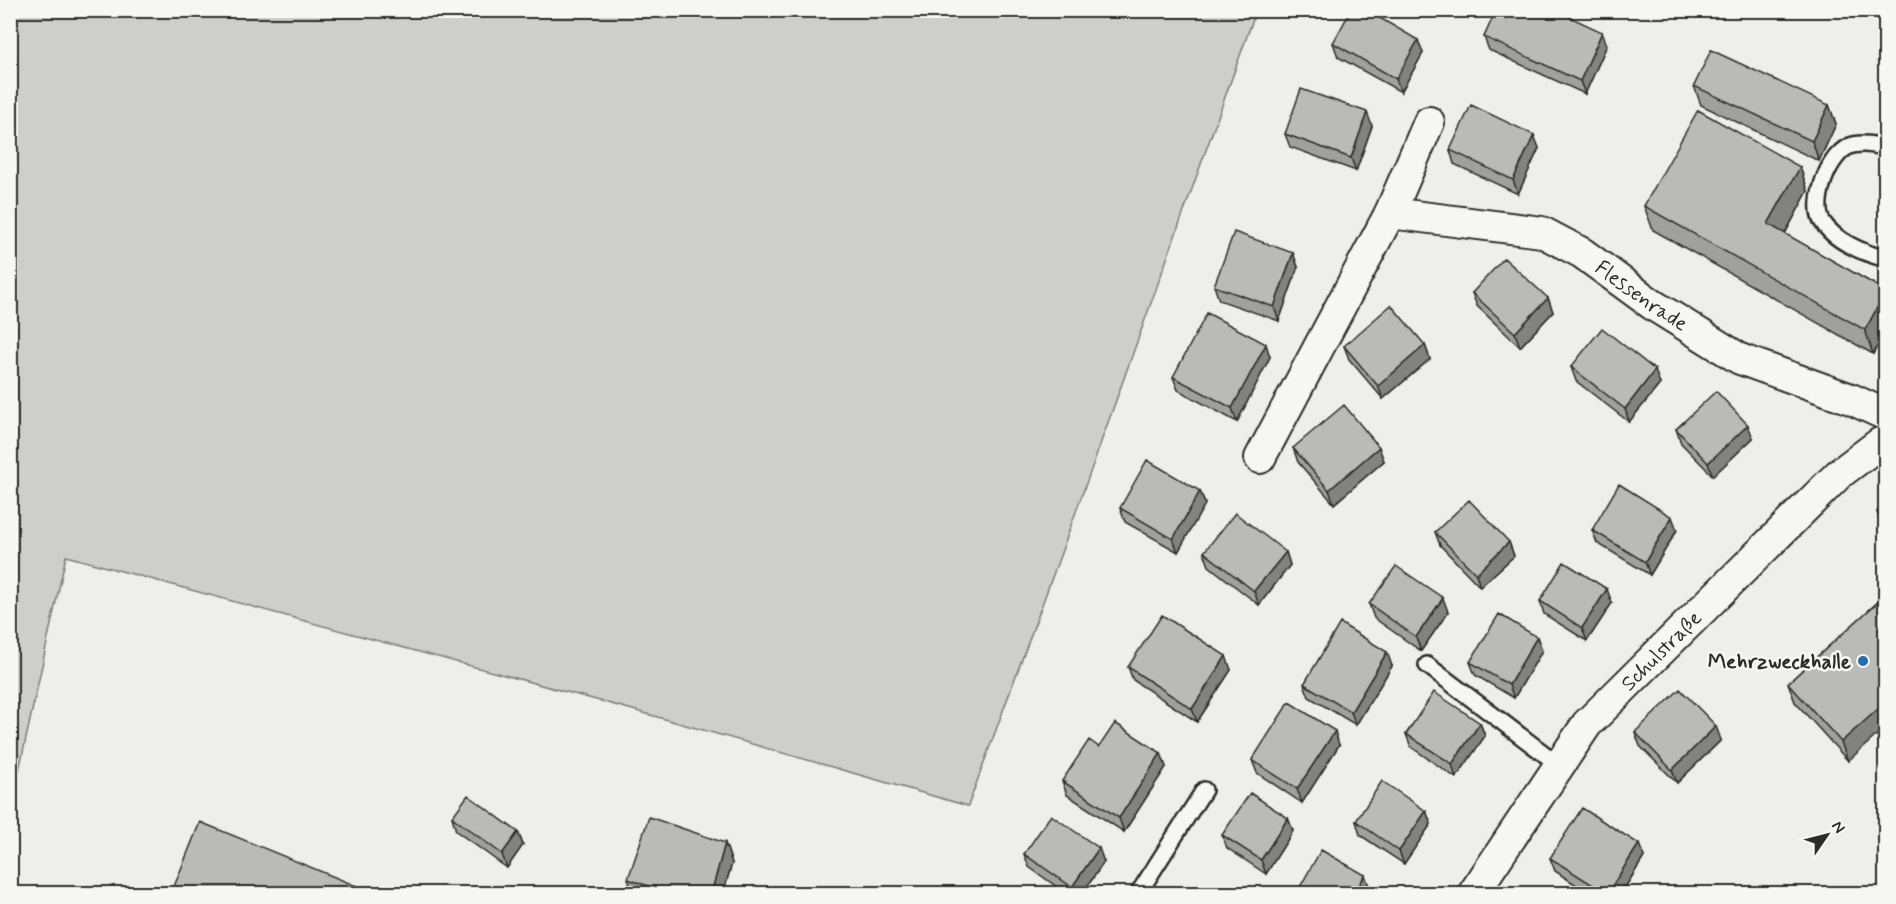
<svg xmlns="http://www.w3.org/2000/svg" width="1896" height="904" viewBox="0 0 1896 904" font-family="Mynerve,sans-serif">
<rect width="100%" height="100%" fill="#eeeeea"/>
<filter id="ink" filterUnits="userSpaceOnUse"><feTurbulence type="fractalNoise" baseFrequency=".0167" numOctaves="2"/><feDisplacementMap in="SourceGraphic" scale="12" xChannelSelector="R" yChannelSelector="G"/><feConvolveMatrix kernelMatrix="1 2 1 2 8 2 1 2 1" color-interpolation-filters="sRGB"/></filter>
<g filter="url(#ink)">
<!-- green -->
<path fill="#cececa" stroke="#7c7c7a" stroke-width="1.5" d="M11 10H1256V11L1064 545 968 806 633 710 66 556 11 807Z"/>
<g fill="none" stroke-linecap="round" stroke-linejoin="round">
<!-- lane casing -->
<g stroke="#2b2b2b" stroke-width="20">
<path id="lane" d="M1886 148C1876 145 1863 143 1853 145 1830 150 1811 201 1822 221 1834 241 1864 253 1886 259
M1427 665 1559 765
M1138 894 1204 790"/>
</g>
<!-- street casing -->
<g stroke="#2b2b2b" stroke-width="34">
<g id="street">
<path d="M1390 213 1429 122"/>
<path id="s1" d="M1260 458 1390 213 1542 232 1582 253 1653 305 1740 359 1851 399 1886 415"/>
<path id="s2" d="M1473 894 1587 724 1839 474 1880 443 1886 442"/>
</g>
</g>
<!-- lane -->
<use href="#lane" stroke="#f6f6f2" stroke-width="15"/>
<!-- street -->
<use href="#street" stroke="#f6f6f2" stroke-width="30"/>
</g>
<!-- wall -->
<path fill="#a0a09d" stroke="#2b2b2b" stroke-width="1.5" d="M1484 37 1607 45 1585 94 1489 50Z
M1333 43 1423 53 1401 92 1338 57Z
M1694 86 1829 105 1836 124 1819 161 1701 105Z
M1372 126 1356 171 1290 147 1285 134Z
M1539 148 1518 194 1454 164 1450 150Z
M1800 167 1808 191 1785 234 1886 291 1873 354 1653 230 1644 206Z
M1293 253 1298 267 1279 321 1219 300 1214 286Z
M1472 293 1548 298 1553 312 1520 347 1477 306Z
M1425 345 1430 359 1383 399 1349 359 1344 346Z
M1270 357 1237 422 1178 390 1173 377Z
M1571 367 1660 384 1629 422 1576 381Z
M1676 429 1753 438 1713 476 1681 443Z
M1293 448 1384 461 1334 504 1298 462Z
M1200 491 1205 504 1178 552 1125 522 1120 508Z
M1886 504V532L1884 531 1877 512Z
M1592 530H1677L1650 575 1597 543Z
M1435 532 1509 542 1514 556 1480 587 1440 545Z
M1204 552H1286L1290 565 1259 605 1209 566Z
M1540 601 1612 603 1587 641 1544 614Z
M1879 601 1848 761 1795 702 1788 683Z
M1369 604 1448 612 1421 651 1374 618Z
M1537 637 1542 651 1514 698 1475 675 1470 662Z
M1392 666 1356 725 1309 697 1304 684Z
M1128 667 1231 670 1197 722 1133 680Z
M1480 723 1485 736 1456 778 1411 747 1406 734Z
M1635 732 1721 740 1677 783 1640 746Z
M1339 745 1302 803 1257 773 1252 760Z
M1099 747 1166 767 1124 832 1067 795 1062 781Z
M1426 811 1431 824 1404 864 1360 835 1356 821Z
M452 817 518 832 523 845 507 868 456 831Z
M1288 818 1293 831 1266 874 1227 848 1222 835Z
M725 843 732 863 723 894H633L628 879Z
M1024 854 1104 862 1082 894H1067L1029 867Z
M1644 857 1621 894H1590L1555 871 1550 858Z"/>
<!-- shaded-wall -->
<path fill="#828280" stroke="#2b2b2b" stroke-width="1.5" d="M1602 32 1607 45 1585 94 1580 81Z
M1418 40 1423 53 1401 92 1396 79Z
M1829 105 1836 124 1819 161 1812 141Z
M1367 112 1372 126 1356 171 1351 158Z
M1534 135 1539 148 1518 194 1513 180Z
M1800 167 1808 191 1777 248 1768 224Z
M1293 253 1298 267 1279 321 1274 307Z
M1886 292V332L1873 354 1865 330Z
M1548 298 1553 312 1520 347 1515 333Z
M1266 344 1270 357 1237 422 1232 408Z
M1425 345 1430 359 1383 399 1378 386Z
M1655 370 1660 384 1629 422 1625 409Z
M1748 425 1753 438 1713 476 1708 463Z
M1379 447 1384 461 1334 504 1329 490Z
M1200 491 1205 504 1178 552 1173 539Z
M1672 517 1677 530 1650 575 1645 562Z
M1509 542 1514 556 1480 587 1476 574Z
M1286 552 1290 565 1259 605 1254 591Z
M1607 589 1612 603 1587 641 1582 628Z
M1443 598 1448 612 1421 651 1416 637Z
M1537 637 1542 651 1514 698 1509 685Z
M1387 652 1392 666 1356 725 1351 712Z
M1226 656 1231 670 1197 722 1192 709Z
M1886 702V727L1848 761 1841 742Z
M1480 723 1485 736 1456 778 1452 764Z
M1716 726 1721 740 1677 783 1672 770Z
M1335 731 1339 745 1302 803 1297 789Z
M1161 753 1166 767 1124 832 1119 818Z
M1426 811 1431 824 1404 864 1399 851Z
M1288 818 1293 831 1266 874 1261 860Z
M518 832 523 845 507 868 502 854Z
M725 843 732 863 723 894H711Z
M1639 844 1644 857 1621 894H1607Z
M1099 848 1104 862 1082 894H1074L1072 887Z
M1365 875 1370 888 1366 894H1354Z"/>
<!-- building -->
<path fill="#babab7" stroke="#2b2b2b" stroke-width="1.5" d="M1351 10H1366L1418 40 1396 79 1333 43Z
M1496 10H1555L1602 32 1580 81 1484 37Z
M1711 50 1829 105 1812 141 1694 86Z
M1301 89 1367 112 1351 158 1285 134Z
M1471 105 1534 135 1513 180 1450 150Z
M1698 110 1800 167 1768 224 1886 291 1865 330 1644 206Z
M1234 232 1293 253 1274 307 1214 286Z
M1504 258 1548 298 1515 333 1472 293Z
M1391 305 1425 345 1378 386 1344 346Z
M1207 313 1266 344 1232 408 1173 377Z
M1602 328 1655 370 1625 409 1571 367Z
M1716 391 1748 425 1708 463 1676 429Z
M1344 405 1379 447 1329 490 1293 448Z
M1147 460 1200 491 1173 539 1120 508Z
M1619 484 1672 517 1645 562 1592 530Z
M1469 500 1509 542 1476 574 1435 532Z
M1886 504V520L1877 512Z
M1235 513 1286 552 1254 591 1204 552Z
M1564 562 1607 589 1582 628 1540 601Z
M1396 566 1443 598 1416 637 1369 604Z
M1879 601 1886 607V702L1841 742 1788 683Z
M1499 614 1537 637 1509 685 1470 662Z
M1162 615 1226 656 1192 709 1128 667Z
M1340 623 1387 652 1351 712 1304 684Z
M1680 689 1716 726 1672 770 1635 732Z
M1434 692 1480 723 1452 764 1406 734Z
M1289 702 1335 731 1297 789 1252 760Z
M1115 723 1161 753 1119 818 1062 781 1089 740 1099 747Z
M1382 781 1426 811 1399 851 1356 821Z
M1250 793 1288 818 1261 860 1222 835Z
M468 795 518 832 502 854 452 817Z
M1582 808 1639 844 1607 894 1550 858Z
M1051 815 1099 848 1072 887 1024 854Z
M649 817 725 843 711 894H672L628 879Z
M200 822 376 894H171Z
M1321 850 1365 875 1354 894H1296Z"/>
</g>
<!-- markers -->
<circle fill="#1f6fb2" stroke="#f6f6f2" stroke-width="2" cx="1863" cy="661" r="6"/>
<g text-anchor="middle" stroke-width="5" stroke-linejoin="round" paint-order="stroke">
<!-- street labels -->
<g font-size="21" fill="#2b2b2b" stroke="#f6f6f2">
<text dy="7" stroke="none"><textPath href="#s1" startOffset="549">Flessenrade</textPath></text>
<text dy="7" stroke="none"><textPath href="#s2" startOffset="309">Schulstraße</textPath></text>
</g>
<!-- poi labels -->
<g font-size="21" font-weight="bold" fill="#2b2b2b" stroke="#f6f6f2" text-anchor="end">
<text x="1851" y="668">Mehrzweckhalle</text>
</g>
</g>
<!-- margin -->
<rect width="1896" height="904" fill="none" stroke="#f6f6f2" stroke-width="36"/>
<rect x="18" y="18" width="1860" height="868" fill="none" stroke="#2b2b2b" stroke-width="2" filter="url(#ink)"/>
<!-- north arrow -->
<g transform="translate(1827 835) rotate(55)" stroke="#f6f6f2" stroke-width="4.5" paint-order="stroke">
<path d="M0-4.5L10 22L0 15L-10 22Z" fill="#2b2b2b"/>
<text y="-9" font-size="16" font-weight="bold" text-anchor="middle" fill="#2b2b2b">N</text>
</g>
</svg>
